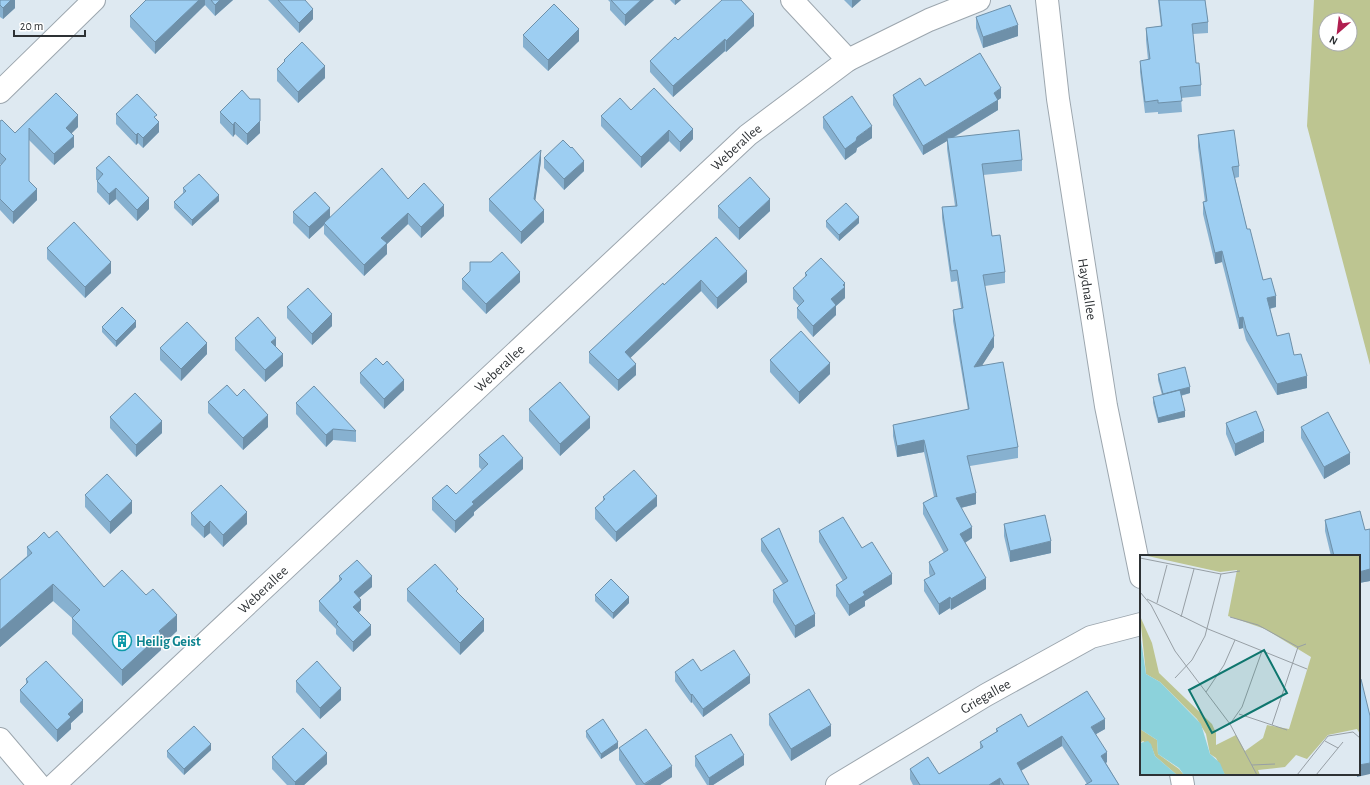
<svg xmlns="http://www.w3.org/2000/svg" width="1370" height="785" viewBox="0 0 1370 785" font-family="'Alegreya Sans',sans-serif">
<rect width="100%" height="100%" fill="#dee9f1"/>
<!-- green -->
<path fill="#bdc591" fill-rule="evenodd" d="M1314 0H1370V365L1307 126ZM1326 20H1350V44H1326Z"/>
<g fill="none" stroke-linecap="round" stroke-linejoin="round">
<!-- street casing -->
<g stroke="#9ca6ae" stroke-width="24">
<g id="street">
<path d="M792 0 848 60"/>
<path d="M0 92 94 0"/>
<path d="M0 739 39 785"/>
<path id="s1" d="M54 785 748 135 848 60 929 20 979 0"/>
<path id="s2" d="M837 785 986 695 1091 637 1141 624"/>
</g>
</g>
<!-- secondary casing -->
<g stroke="#9ca6ae" stroke-width="24">
<g id="secondary">
<path id="s3" d="M1047 0 1058 99 1106 406 1141 577"/>
<path d="M1181 774 1183 785"/>
</g>
</g>
<!-- street -->
<use href="#street" stroke="#fff" stroke-width="22"/>
<!-- secondary -->
<use href="#secondary" stroke="#fff" stroke-width="22"/>
</g>
<!-- wall -->
<path fill="#87b1d0" d="M0 0H15V8L3 19 0 17Z
M146 0H233L215 16 205 5 155 54 130 27V16Z
M268 0H305L313 19 299 33Z
M608 0H654L625 26 610 10V2Z
M670 0H681L675 5Z
M844 0H861L852 8Z
M1158 0H1205L1208 22V33L1193 34 1196 63 1201 85V96L1181 98 1182 112 1158 114V112L1145 113 1140 72V61L1148 60 1146 40V28L1161 26Z
M976 17 1018 36 983 48 976 28Z
M754 26 726 52 725 51 673 97 650 72V61L678 40Z
M523 35 579 41 548 71 523 47Z
M284 60 325 78 298 103 277 81V69L284 63Z
M925 86 1001 98 998 100V110L953 138 1022 160V171L983 175 992 236 1005 272V283L985 286 994 347 982 365 1018 447V458L970 466 976 504 961 508 972 538 965 543 986 589 951 610 950 608 939 615 924 591V580L930 577 929 573V562L944 553 923 514V503L934 497 924 452 897 457 893 436V425L968 410 953 321V310L961 308 957 281 951 282 942 218V207L955 206 947 149V141L923 155 893 105V95Z
M56 93 78 127 71 133 74 147 54 165 29 140V181L37 200 13 224 0 210V166L1 165 0 164V121L15 133Z
M631 110 693 139 680 152 669 141 641 168 601 126V116Z
M220 112 260 133 247 145 235 134 233 137 220 123Z
M116 114 157 120 159 132 143 148 138 143 136 145 116 124Z
M823 117 872 138 857 148 856 152 845 160 823 128Z
M1198 135 1239 166V177L1235 178 1247 229 1263 280 1276 307 1270 309 1277 336 1294 355 1307 388 1277 395 1246 340 1243 328 1239 329 1222 262 1215 264 1203 214V202H1205L1198 147Z
M544 158 584 171 564 190 544 168Z
M541 161 535 200 544 222 521 244 489 211V199Z
M96 168 149 209 137 221 116 199 109 205 97 192V180H96Z
M183 188 219 201 192 226 174 208V202L183 193Z
M408 199 444 216 421 238 408 224 387 244V254L364 276 324 234V225L309 239 293 223V212L330 217Z
M718 206 770 211 739 240 718 218Z
M826 221 859 223 839 241 826 227Z
M716 237 747 282 717 309 701 291 630 358 636 375 618 391 589 363V352L664 285Z
M47 248 111 273 85 298 47 259Z
M805 273 845 298 836 306V315L813 337 797 318V308L799 306 793 299V288L805 278Z
M462 279 520 282 486 314 462 289Z
M287 307 332 326 312 345 287 318Z
M102 327H136L116 347 102 332Z
M235 338 276 348 283 366 265 382 235 350Z
M160 348 207 354 181 381 160 360Z
M770 360 830 374 799 404 770 372Z
M360 373 404 390 384 409 360 383Z
M1158 374 1190 393 1181 396 1185 417 1158 423 1153 403V397L1162 395 1158 380Z
M208 402 268 427 243 450 208 413Z
M296 403 356 431V442L333 440 326 447 296 414Z
M529 409 590 428 560 456 529 421Z
M110 417 162 433 136 457 110 428Z
M1226 423 1264 442 1235 456 1226 434Z
M1301 427 1350 464 1324 479 1301 438Z
M479 455 523 469 474 512V515L455 533 432 510V498L456 494 482 470 479 467Z
M85 495 132 513 110 534 85 507Z
M603 497 657 506 616 542 595 519V508L603 501Z
M191 513 247 524 223 547 210 533 204 538 191 525Z
M1325 520 1365 530 1370 529V581L1359 583V556H1331L1325 531Z
M1004 524 1051 553 1010 562 1004 536Z
M779 528 815 626 795 638 773 602V590L783 584 761 551V539Z
M819 531 862 548 892 584 865 601V606L849 616 836 596V585L843 581 819 542Z
M49 538 104 587 177 631 161 646V650L122 686 72 634V618L53 601 0 647V580L27 556V547Z
M339 576 372 587 359 598 361 610 359 613 371 635 353 652 336 634V629L319 611V601L339 581Z
M407 589 484 631 460 655 407 601Z
M595 595 629 603 613 619 595 601Z
M701 671 750 683 703 717 692 702 691 703 675 681V672Z
M26 679 83 712 71 723V729L57 742 20 702V690L26 684Z
M296 681 341 700 320 719 296 692Z
M769 714 831 736 791 761 769 725Z
M1028 727 1105 729 1096 734 1107 762 1106 763 1119 785 1087 784 1062 746 1021 771 1029 785H913L910 779V769L939 774 980 749V742L996 732V729Z
M586 731 618 748 601 759 586 737Z
M619 748 672 777 660 785H636L619 760Z
M211 750 184 775 167 757V751Z
M695 756 744 765 713 785H707L695 766Z
M272 757 327 764 304 785H287L272 769Z"/>
<!-- shaded-wall -->
<path fill="#6e90a9" d="M11 0H15V8L3 19V8Z
M199 0H205V5L155 54V42Z
M220 0H233L215 16V5Z
M641 0H654L625 26V15Z
M675 0H681L675 5Z
M852 0H861L852 8Z
M313 9V19L299 33V23Z
M754 14V26L726 52V41Z
M1018 25V36L983 48V37Z
M579 29V41L548 71V60Z
M725 39V51L673 97V86Z
M325 66V78L298 103V92Z
M1001 88V98L994 103V93Z
M260 99V133L247 145V134Z
M998 100V110L947 141V138V141L923 155V146Z
M78 115V127L66 139V128Z
M159 122V132L143 148V138Z
M235 122V134L233 137V125Z
M872 126V138L857 148 856 152 845 160V149L857 137Z
M693 129V139L680 152V142Z
M669 130V141L641 168V157Z
M138 133V143L136 145V135Z
M74 136V147L54 165V154Z
M541 150V161L534 210V199Z
M584 161V171L564 190V179Z
M116 188V199L109 205V194Z
M37 189V200L13 224V212Z
M219 195V201L192 226V220Z
M149 198V209L137 221V210Z
M770 199V211L739 240V228Z
M444 205V216L421 238V227Z
M330 208V219L324 223V225L309 239V227Z
M544 210V222L521 244V232Z
M408 213V224L387 244V254L364 276V265L381 238Z
M859 217V223L839 241V235Z
M1222 251V262L1215 264V253Z
M111 262V273L85 298V287Z
M747 271V282L717 309V298Z
M520 272V282L486 314V304Z
M701 280V291L625 363V352Z
M845 283V298L836 306V315L813 337V326L831 299Z
M1276 296V307L1267 309V298Z
M332 314V326L312 345V334Z
M1243 317V328L1239 329V318Z
M136 321V327L116 347V341Z
M994 336V347L974 378V367Z
M276 338V349L271 342Z
M207 343V354L181 381V369Z
M283 354V366L265 382V370Z
M830 363V374L799 404V392Z
M636 364V375L618 391V380Z
M1307 376V388L1277 395V384Z
M404 380V390L384 409V399Z
M1190 387V393L1163 400V394Z
M1185 411V417L1158 423V418Z
M268 415V427L243 450V438Z
M590 417V428L560 456V444Z
M162 421V433L136 457V445Z
M333 429V440L326 447V435Z
M1264 431V442L1235 456V444Z
M924 440V452L897 457V446Z
M1350 453V464L1324 479V467Z
M523 458V469L474 512V515L455 533V521L472 502Z
M976 493V504L956 509V498Z
M657 496V506L616 542V532Z
M132 501V513L110 534V522Z
M247 512V524L223 547V535Z
M210 521V533L204 538V527Z
M972 527V538L960 546V534Z
M1051 541V553L1010 562V551Z
M1370 569V581L1359 583V572Z
M892 574V584L865 601V606L849 616V605L863 592Z
M372 576V587L354 602V592Z
M986 578V589L951 610V599Z
M53 584V601L0 647V630Z
M629 597V603L613 619V613Z
M950 597V608L939 615V604Z
M361 600V610L353 617V607Z
M815 614V626L795 638V626Z
M177 615V631L161 646V650L122 686V670L159 631Z
M484 619V631L460 655V643Z
M371 625V635L353 652V642Z
M750 675V683L703 717V709Z
M341 688V700L320 719V708Z
M692 694V702L691 703V695Z
M83 700V712L71 723V729L57 742V730L68 714Z
M1105 719V729L1091 737V727Z
M831 725V736L791 761V749Z
M1062 736V746L1017 773V763Z
M618 742V748L601 759V754Z
M211 744V750L184 775V769Z
M1107 752V762L1101 766V756Z
M327 753V764L304 785H295V782Z
M744 755V765L713 785H709V778Z
M1370 763V774L1357 777V774H1359V765Z
M672 766V777L660 785H644Z
M1000 778V785H989Z"/>
<!-- building -->
<path fill="#9dcef2" stroke="#6e90a9" d="M0 0H11L3 8 0 5Z
M146 0H199L155 42 130 16Z
M211 0H220L215 5Z
M278 0H305L313 9 299 23Z
M611 0H641L625 15Z
M722 0H741L754 14 726 41 725 39 673 86 650 61 675 37 678 40Z
M1159 0H1205L1208 22 1192 24 1196 63H1199L1201 85 1180 87 1182 101 1158 103V100L1145 102 1140 61 1150 59 1146 28 1162 26Z
M554 4 579 29 548 60 523 35Z
M1010 5 1018 25 983 37 976 17Z
M302 42 325 66 298 92 277 69 285 61 284 60Z
M980 53 1001 88 994 93 998 100 923 146 893 95 920 78 925 86Z
M654 88 693 129 680 142 669 130 641 157 601 116 620 98 631 110Z
M242 90 250 99H260V121L247 134 235 122 233 125 220 112Z
M56 93 78 115 66 128 74 136 54 154 29 128V181L37 189 13 212 0 199V166L6 159 0 153V121L2 120 15 133Z
M137 94 157 115 154 117 159 122 143 138 138 133 136 135 116 114Z
M852 96 872 126 857 137 856 141 845 149 823 117Z
M1019 130 1022 160 982 164 992 236 1000 235 1005 272 983 275 994 336 974 367 1003 362 1018 447 967 456 976 493 956 498 972 527 960 534 986 578 951 599 950 597 939 604 924 580 935 574 929 562 948 550 923 503 936 496 937 497 924 440 897 446 893 425 969 409 953 310 963 308 957 270 951 271 942 207 957 206 947 138Z
M1234 130 1239 166 1232 167 1247 229H1250L1263 280 1271 278 1276 296 1267 298 1277 336 1289 333 1294 355 1301 354 1307 376 1277 384 1246 329 1243 317 1239 318 1222 251 1215 253 1203 202 1207 201 1198 135Z
M563 140 571 148 572 147 584 161 564 179 544 158Z
M541 150 534 199 544 210 521 232 489 199Z
M109 156 149 198 137 210 116 188 109 194 97 181 103 174 96 168Z
M382 168 408 199 424 183 444 205 421 227 408 213 381 238 387 243 364 265 324 223Z
M199 174 219 195 192 220 174 202 186 191 183 188Z
M750 177 770 199 739 228 718 206Z
M315 192 330 208 309 227 293 212Z
M846 203 859 217 839 235 826 221Z
M74 222 111 262 85 287 47 248Z
M716 237 747 271 717 298 701 280 625 352 636 364 618 380 589 352 663 283 664 285Z
M502 252 520 272 486 304 462 279 470 271V262H491Z
M821 258 845 283 843 285 845 287 831 299 836 305 813 326 797 308 804 301 793 288 807 275 805 273Z
M308 288 332 314 312 334 287 307Z
M122 307 136 321 116 341 102 327Z
M258 317 276 338 271 342 283 354 265 370 235 338Z
M187 322 207 343 181 369 160 348Z
M801 331 830 363 799 392 770 360Z
M376 358 383 365 387 361 404 380 384 399 360 373Z
M1185 367 1190 387 1163 394 1158 374Z
M560 382 590 417 560 444 529 409Z
M227 385 237 396 244 389 268 415 243 438 208 402Z
M314 386 356 431 333 429 326 435 296 403Z
M1180 390 1185 411 1158 418 1153 397Z
M135 393 162 421 136 445 110 417Z
M1256 411 1264 431 1235 444 1226 423Z
M1328 412 1350 453 1324 467 1301 427Z
M503 435 523 458 472 502 474 504 455 521 432 498 447 485 456 494 488 464 479 455Z
M634 470 657 496 616 532 595 508 605 499 603 497Z
M107 474 132 501 110 522 85 495Z
M221 485 247 512 223 535 210 521 204 527 191 513Z
M1360 511 1365 530 1370 529V569L1359 572V556H1334L1325 520Z
M1045 515 1051 541 1010 551 1004 524Z
M843 517 862 548 872 542 892 574 863 592 865 595 849 605 836 585 847 578 819 531Z
M779 528 815 614 795 626 773 590 788 581 761 539Z
M57 531 104 587 122 570 146 595 153 589 177 615 159 631 161 634 122 670 72 618 80 610 53 584 0 630V580L32 553 27 547 36 540 44 532 49 538Z
M357 560 372 576 354 592 361 600 353 607 371 625 353 642 336 624 338 622 319 601 342 579 339 576Z
M435 564 458 589 456 591 484 619 460 643 407 589Z
M611 579 629 597 613 613 595 595Z
M734 650 750 675 703 709 692 694 691 695 675 672 693 659 701 671Z
M46 661 83 700 68 714 71 717 57 730 20 690 28 682 26 679Z
M317 661 341 688 320 708 296 681Z
M1361 679 1370 716V763L1359 765V680Z
M809 689 831 725 791 749 769 714Z
M1087 691 1105 719 1091 727 1107 752 1101 756 1119 785H1085L1092 781 1062 736 1017 763 1029 785H1004L1000 778 989 785H920L910 769 928 757 939 774 983 747 980 742 998 731 996 729 1021 714 1028 727Z
M603 719 618 742 601 754 586 731Z
M194 726 211 744 184 769 167 751Z
M303 728 327 753 295 782 272 757Z
M646 729 672 766 644 784 619 748Z
M731 734 744 755 709 778 695 756Z"/>
<!-- icons -->
<defs>
<g id="building-ring" transform="scale(1)"><circle r="9.5" fill="#fff" stroke="#0f9aa8" stroke-width="1.5"/><path d="M-4-6H4V6H1V3H-1V6H-4ZM-2.5-4.3h1.7v1.8h-1.7ZM.8-4.3h1.7v1.8H.8ZM-2.5-1h1.7V.8h-1.7ZM.8-1h1.7V.8H.8Z" fill="#0f9aa8"/></g>
</defs>
<g fill-rule="evenodd">
<use href="#building-ring" x="122" y="641"/>
</g>
<g text-anchor="middle" stroke-width="3" stroke-linejoin="round" paint-order="stroke">
<!-- street labels -->
<g font-size="14" fill="#2d3134" stroke="#fff">
<text dy="5" stroke="none"><textPath href="#s1" startOffset="934">Weberallee</textPath></text>
<text dy="5" stroke="none"><textPath href="#s3" startOffset="292">Haydnallee</textPath></text>
<text dy="5" stroke="none"><textPath href="#s1" startOffset="610">Weberallee</textPath></text>
<text dy="5" stroke="none"><textPath href="#s1" startOffset="286">Weberallee</textPath></text>
<text dy="5" stroke="none"><textPath href="#s2" startOffset="173">Griegallee</textPath></text>
</g>
<!-- culture labels -->
<g font-size="14" font-weight="bold" fill="#0d838f" stroke="#fff" text-anchor="start">
<text x="136" y="646">Heilig Geist</text>
</g>
</g>
<!-- overview -->
<g transform="translate(1140 555)">
<rect width="220" height="220" fill="#dee9f1"/>
<path d="M3 0H220V179L217 174 188 180 167 204 156 200 145 212 118 215 120 220H85L76 203 70 199 66 179 57 164 20 127 6 119 0 61 12 88 19 118 72 169 76 178V190L96 180 105 196 123 183 127 170 149 174 171 102 125 74 88 61 97 15 80 17ZM0 174 17 185 18 199 39 214 44 220H37L15 201 12 193 3 186 0 188Z" fill="#bdc591"/>
<path d="M0 78 6 119 20 127 61 169 70 199 80 208 85 220H44L39 213 18 199 17 185 0 174ZM8 186 11 189 15 201 37 220H0V188Z" fill="#8cd2db"/>
<path fill="none" stroke="#979fa5" stroke-width="1" d="M0 3 81 19 100 16M0 37 11 50 35 96 90 169 117 220M7 44 68 74 167 114M17 48 27 10M41 62 54 14M90 62 118 70 158 92M35 123 52 105 65 81 81 19M66 137 84 110 95 85M99 159 147 175M90 169 102 152 122 96M132 170 158 92 166 89M185 186 198 193M112 210 135 209M157 220 188 181 213 177 220 183M176 220 203 187"/>
<path fill="#0f766e" fill-opacity="0.15" stroke="#0f766e" stroke-width="2" d="M124 95 147 138 72 178 49 135Z"/>
<rect width="220" height="220" fill="none" stroke="#2d3134" stroke-width="2"/>
</g>
<!-- north arrow -->
<g transform="translate(1338 32) rotate(208)"><circle r="19" fill="#ffffff" stroke="#abadae"/>
<path d="M0-3L7 15L0 10L-7 15Z" fill="#b01f50"/>
<text y="-6" font-size="11" font-weight="bold" text-anchor="middle" fill="#2d3134">N</text>
</g>
<!-- scale -->
<path d="M14 30v6h71v-6" fill="none" stroke="#2d3134" stroke-width="2"/>
<text x="20" y="30" font-size="12" fill="#2d3134" stroke="#ffffff" stroke-width="3" paint-order="stroke">20 m</text>
</svg>
